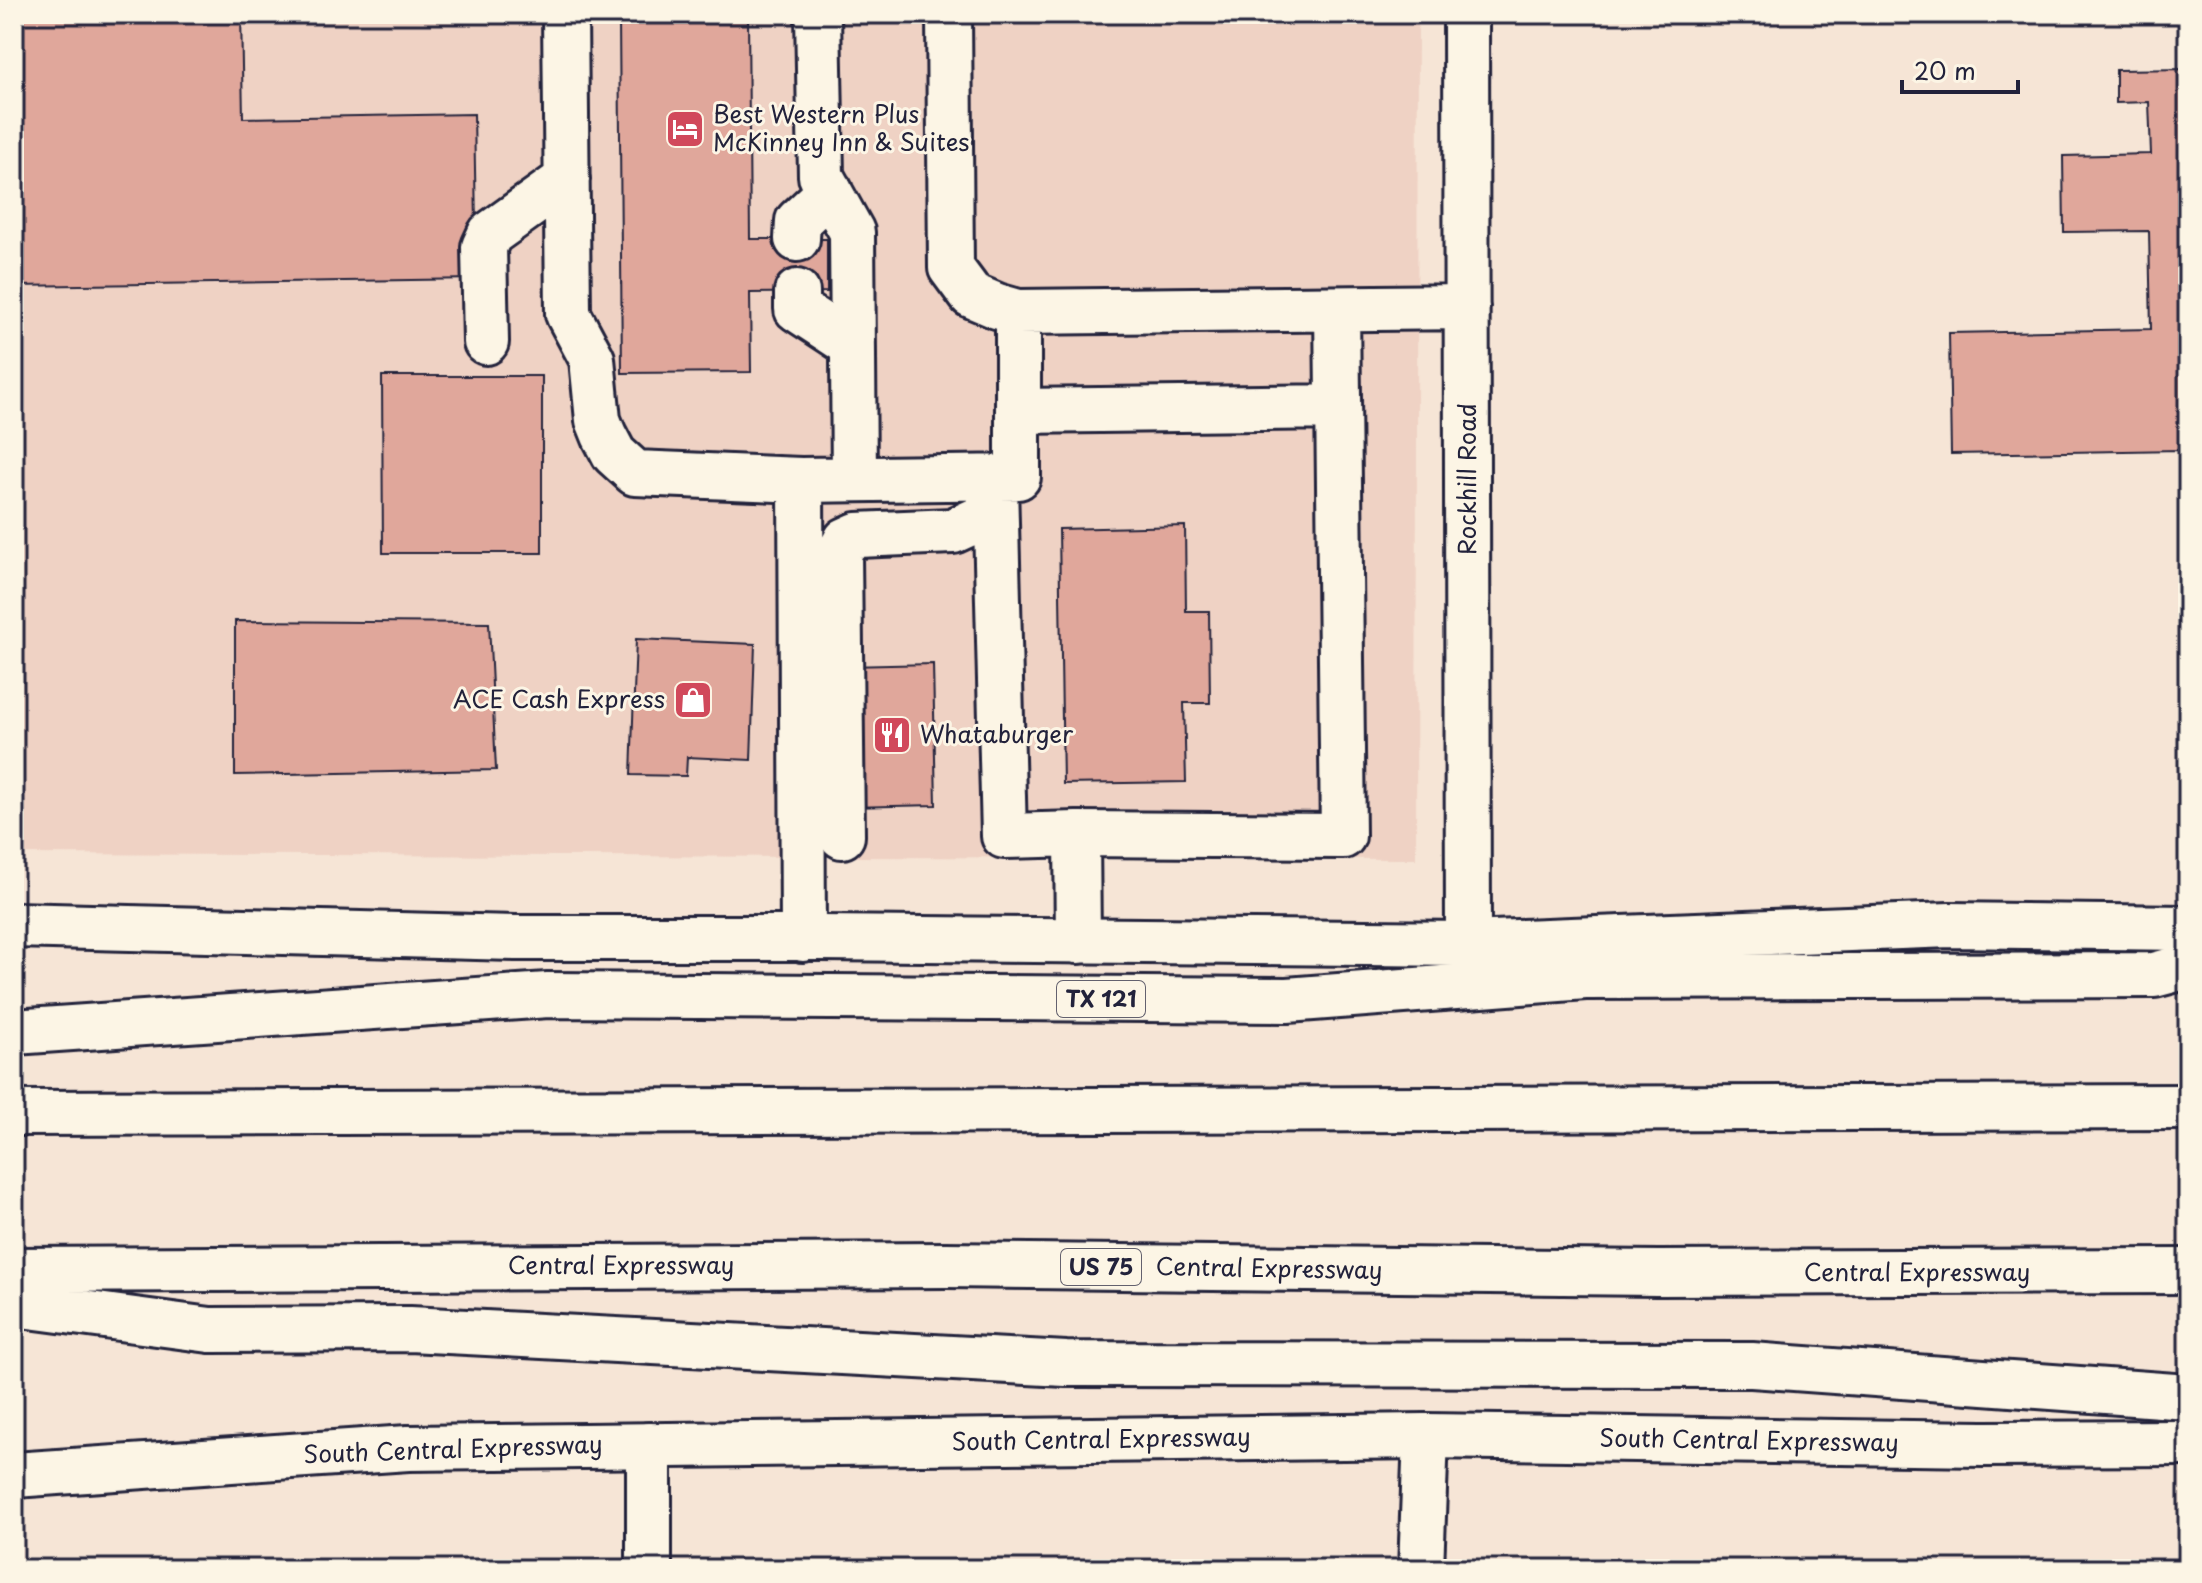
<svg xmlns="http://www.w3.org/2000/svg" width="2202" height="1583" viewBox="0 0 2202 1583" font-family="'Playpen Sans',sans-serif">
<rect width="100%" height="100%" fill="#f6e5d6"/>
<filter id="ink" filterUnits="userSpaceOnUse"><feTurbulence type="fractalNoise" baseFrequency=".0125" numOctaves="2"/><feDisplacementMap in="SourceGraphic" scale="16" xChannelSelector="R" yChannelSelector="G"/><feConvolveMatrix kernelMatrix="1 2 1 2 8 2 1 2 1" color-interpolation-filters="sRGB"/></filter>
<g filter="url(#ink)">
<!-- built -->
<path fill="#efd2c4" d="M14 14H1418L1416 859 14 854Z"/>
<!-- building -->
<path fill="#e0a79b" stroke="#22223b" stroke-width="2" d="M14 14H241L243 118 474 114 477 279 14 286Z
M748 18 750 239H827V292L750 293 751 372 622 373 619 19Z
M2188 69V512H2181L2180 450 1951 454 1949 333 2151 329 2149 231 2064 232 2063 156 2151 154 2149 102 2116 103V70Z
M382 376H542V553H383Z
M1185 526 1186 611H1209L1210 703H1184L1186 782 1063 784 1059 529Z
M235 621 489 623 496 770 235 775Z
M636 639 755 644 751 760 687 757 686 776 631 775Z
M933 664 936 805 850 807 847 666Z"/>
<g fill="none" stroke-linecap="round" stroke-linejoin="round">
<!-- minor casing -->
<g stroke="#22223b" stroke-width="50">
<path id="minor" d="M565 14 568 314 592 359 598 420 604 435 614 454 635 473 801 480 1018 477V312
M818 14 821 176 852 232 854 479
M949 14 951 268 971 295 997 306 1018 312 1467 307
M1466 14 1468 944
M797 239 798 221 830 191
M797 292V309L852 345
M486 342 484 247 490 234 567 179
M1019 411 1338 407
M801 480 803 939
M995 484 1004 836 1077 834
M842 836 839 554 846 540 857 535 953 531 992 513
M1078 941 1077 834 1343 836 1337 309
M649 1445V1569
M1421 1569 1426 1436"/>
</g>
<!-- major casing -->
<g stroke="#22223b" stroke-width="50">
<path id="major" d="M14 925 515 938H820L1468 944 1950 925 2188 928
M14 1475 408 1448 1426 1436 1983 1444 2188 1443"/>
</g>
<!-- highway casing -->
<g stroke="#22223b" stroke-width="50">
<path id="highway" d="M14 1032 548 995 1287 1000 1585 977 2154 975 2188 966
M14 1113 2188 1107
M14 1270 947 1265 1658 1273 2188 1271
M14 1304 210 1330 410 1329 1066 1364 1752 1365 2188 1397"/>
</g>
<!-- minor -->
<use href="#minor" stroke="#fcf5e5" stroke-width="44"/>
<!-- major -->
<use href="#major" stroke="#fcf5e5" stroke-width="44"/>
<!-- highway -->
<use href="#highway" stroke="#fcf5e5" stroke-width="44"/>
</g>
</g>
<!-- icons -->
<defs>
<g id="hotel-square" transform="scale(2)"><rect x="-9" y="-9" width="18" height="18" rx="4" fill="#d1495b" stroke="#fcf5e5"/><path d="M-6-4.5h1.5V1H6V5H4.5V3h-9V5H-6ZM-4 0a1.8 1.8 0 1 1 3.6 0ZM.5 0V-2.5h3Q6-2.5 6 0Z" fill="#fff"/></g>
<g id="shop-square" transform="scale(2)"><rect x="-9" y="-9" width="18" height="18" rx="4" fill="#d1495b" stroke="#fcf5e5"/><path d="M-5-2.5h2.3a2.7 3.5 0 0 1 5.4 0H5L5.5 6h-11ZM-1.5-2.5h3a1.5 2.3 0 0 0-3 0Z" fill="#fff"/></g>
<g id="restaurant-square" transform="scale(2)"><rect x="-9" y="-9" width="18" height="18" rx="4" fill="#d1495b" stroke="#fcf5e5"/><path d="M-5-6h1v4h1v-4h1v4h1v-4h1v5L-1.5 .5V6h-2V.5L-5-1ZM5-6V6H3V1.5H1.5Q1.5-4 5-6Z" fill="#fff"/></g>
</defs>
<g fill-rule="evenodd">
<use href="#hotel-square" x="685" y="129"/>
<use href="#shop-square" x="693" y="700"/>
<use href="#restaurant-square" x="892" y="735"/>
</g>
<g text-anchor="middle" stroke-width="6" stroke-linejoin="round" paint-order="stroke">
<!-- shield labels -->
<g fill="#fcf5e5" stroke="#63616e" stroke-width="2">
<rect x="1057" y="981" width="88" height="36" rx="6"/>
<rect x="1061" y="1249" width="80" height="36" rx="6"/>
</g>
<g font-size="22" font-weight="bold" fill="#22223b">
<text x="1101" y="1007">TX 121</text>
<text x="1101" y="1275">US 75</text>
</g>
<!-- poi labels -->
<g font-size="24" fill="#22223b" stroke="#fcf5e5" text-anchor="start">
<text x="713" y="123">Best Western Plus<tspan x="713" dy="28">McKinney Inn &amp; Suites</tspan></text>
<text x="665" y="708" text-anchor="end">ACE Cash Express</text>
<text x="920" y="743">Whataburger</text>
</g>
<!-- street labels -->
<g font-size="24" fill="#22223b" stroke="#fcf5e5">
<text transform="translate(1468 479) rotate(-90)" y="8">Rockhill Road</text>
<text x="621" y="1274">Central Expressway</text>
<text transform="translate(1269 1269) rotate(1)" y="8">Central Expressway</text>
<text x="1917" y="1281">Central Expressway</text>
<text transform="translate(1101 1440) rotate(-1)" y="8">South Central Expressway</text>
<text transform="translate(1749 1441) rotate(1)" y="8">South Central Expressway</text>
<text transform="translate(453 1450) rotate(-2)" y="8">South Central Expressway</text>
</g>
</g>
<!-- margin -->
<rect width="2202" height="1583" fill="none" stroke="#fcf5e5" stroke-width="48"/>
<rect x="24" y="24" width="2154" height="1535" fill="none" stroke="#22223b" stroke-width="3" filter="url(#ink)"/>
<!-- scale -->
<path d="M1902 80v12h116v-12" fill="none" stroke="#22223b" stroke-width="4"/>
<text x="1914" y="80" font-size="24" fill="#22223b" stroke="#fcf5e5" stroke-width="6" paint-order="stroke">20 m</text>
</svg>
